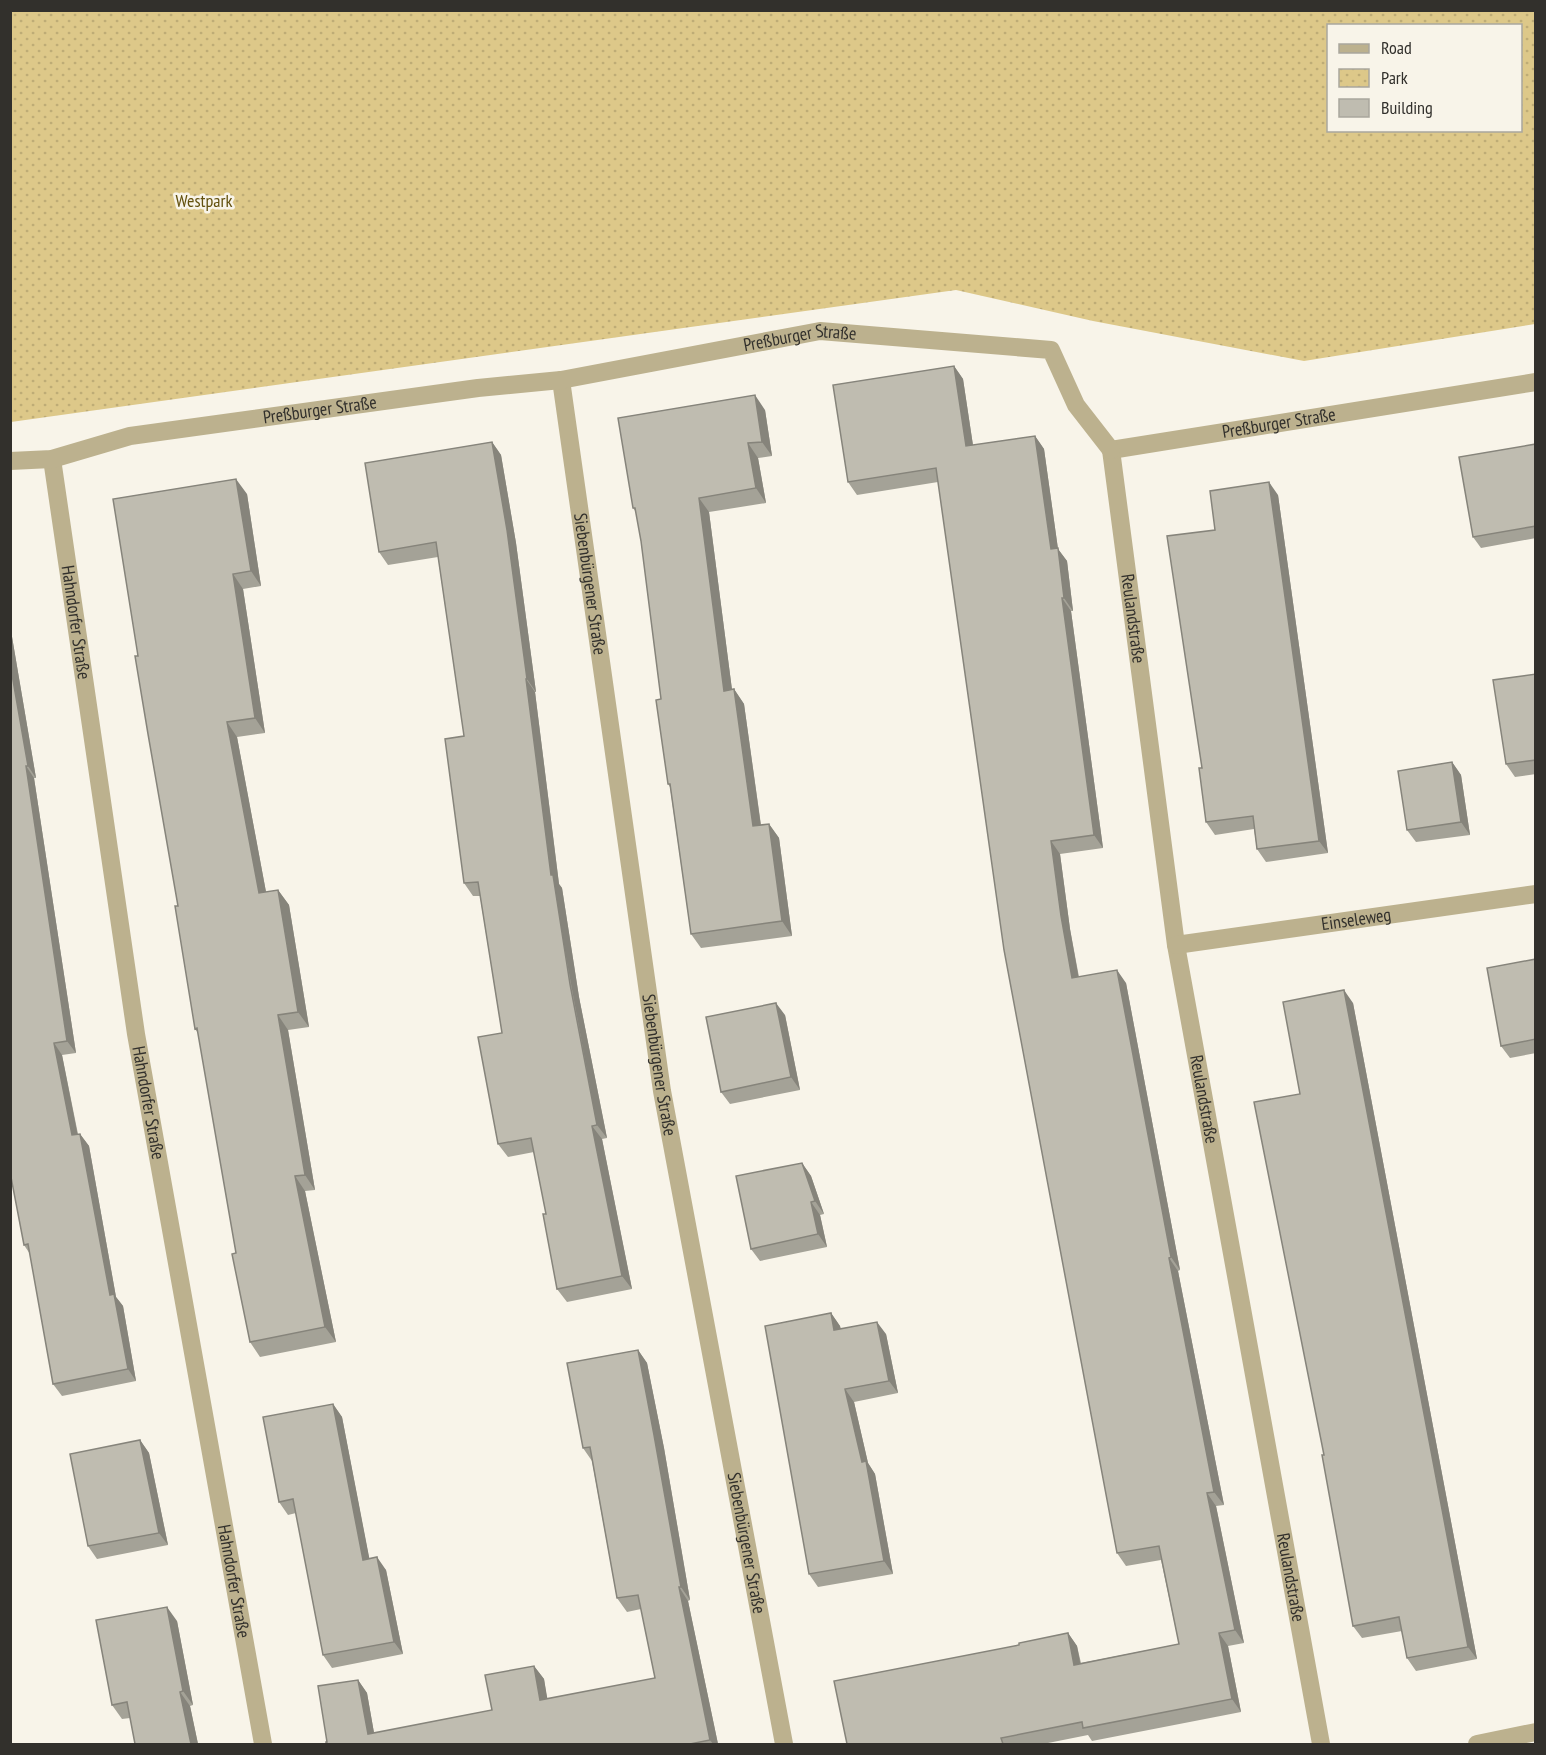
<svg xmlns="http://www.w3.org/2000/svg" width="1546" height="1755" viewBox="0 0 1546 1755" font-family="'PT Sans Narrow',sans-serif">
<defs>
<pattern id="park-dots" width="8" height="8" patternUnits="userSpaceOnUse" patternTransform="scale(1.5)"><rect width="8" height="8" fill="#ddc889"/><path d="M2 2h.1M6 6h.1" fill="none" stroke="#beac76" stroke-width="1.8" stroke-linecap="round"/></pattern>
</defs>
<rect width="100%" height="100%" fill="#f8f4e9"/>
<!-- park -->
<path fill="url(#park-dots)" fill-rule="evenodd" d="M11 10 1535 11V324L1304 361 1093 321 956 290 11 422ZM1328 26H1520V130H1328Z"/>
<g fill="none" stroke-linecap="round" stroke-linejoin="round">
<!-- street -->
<g stroke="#bcb18e" stroke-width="18">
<path id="s1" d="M561 380 662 1091 784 1744"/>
<path id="s2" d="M1111 450 1176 945 1321 1744"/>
<path id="s3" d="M1111 450 1536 382"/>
<path id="s4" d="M52 459 136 1034 263 1744"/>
<path id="s5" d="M10 461 52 459 130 436 478 388 561 380 820 331 1051 350 1076 405 1111 450"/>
<path id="s6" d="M1176 945 1536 894"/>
<path d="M1477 1744 1536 1732"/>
</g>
</g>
<!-- wall -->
<path fill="#a4a297" d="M954 366 963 379 973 445 1035 436 1044 449 1058 549 1067 561 1073 611H1071L1103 848 1060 854 1070 929 1079 977 1126 983 1180 1270 1178 1271 1224 1505 1216 1506 1244 1643 1228 1646 1241 1712 1092 1741 1088 1735 1043 1744H847L1019 1645 1068 1633 1077 1646 1081 1663 1179 1644 1161 1560 1126 1566 1117 1553 938 482 857 495 848 482Z
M765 410 772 456 758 458 766 503 709 512 732 690 734 689 744 704 761 825 769 824 779 838 792 936 701 948 691 934 670 787 668 784 661 699 641 541 636 512 633 508Z
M492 442 501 455 516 543 536 692H535L559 884 562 888 579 997 607 1138 602 1139 632 1289 567 1302 557 1289 546 1214 534 1152 508 1157 498 1144 502 1033 480 896H473L464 883V736L438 557 388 565 379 552Z
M1536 444V538L1481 548 1473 537Z
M247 494 261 586 243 589 265 733 237 737 266 892 278 890 289 905 309 1027 288 1030 315 1190 305 1191 336 1342 260 1357 250 1342 236 1253 198 1033 195 1029 178 906 138 656Z
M1278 495 1328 853 1266 862 1257 849 1254 829 1215 835 1206 822 1202 768 1215 530Z
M10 625 36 778H34L76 1053 62 1055 78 1134H80L89 1146 116 1297 123 1306 136 1381 62 1396 53 1384 30 1254 24 1245Z
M1536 674V774L1515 777 1506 764Z
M1452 762 1461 775 1470 835 1416 842 1407 830Z
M1536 959V1053L1510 1058 1501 1046Z
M1353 1003 1477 1659 1416 1671 1407 1658 1402 1631 1362 1638 1353 1626 1324 1455 1300 1094Z
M785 1015 800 1090 730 1104 721 1092Z
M802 1163 811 1176 824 1214 820 1215 827 1247 760 1261 751 1249Z
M831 1313 840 1326 841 1329 886 1334 898 1393 854 1402 868 1463 875 1474 893 1574 818 1587 809 1574Z
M638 1350 647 1363 664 1448 690 1600 688 1601 718 1744H326L358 1680 367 1693 374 1733 492 1710 534 1666 544 1679 547 1699 655 1678 641 1609 627 1612 617 1598 592 1461 583 1448Z
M333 1404 342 1417 369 1558 386 1570 403 1654 332 1668 323 1655 296 1513 288 1515 279 1502Z
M140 1440 149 1453 168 1545 97 1559 88 1546Z
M177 1621 193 1705 190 1706 198 1744H135L130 1718 122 1719 112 1705Z"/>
<!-- shaded-wall -->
<path fill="#86847b" d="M954 366 963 379 975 459 966 446Z
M755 395 765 410 772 456 762 442Z
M1035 436 1044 449 1058 549 1067 561 1073 611 1064 598 1051 549Z
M492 442 501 455 516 543 536 692 527 679Z
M748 443 758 458 766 503 756 488Z
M236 479 247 494 261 586 251 571Z
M1269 482 1278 495 1328 853 1319 841Z
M699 498 709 512 734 705 724 691Z
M233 574 243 589 265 733 255 718Z
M1062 598 1071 611 1103 848 1094 835Z
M10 625 36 778 28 766 10 663Z
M526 679 535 692 559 884 562 888 579 997 607 1138 597 1125 551 875Z
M734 689 744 704 763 841 753 826Z
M227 722 237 737 269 908 259 893Z
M1452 762 1461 775 1470 835 1461 822Z
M26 766 34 778 76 1053 67 1041Z
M769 824 779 838 792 936 782 921Z
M1051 841 1060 854 1070 929 1081 991 1072 978 1061 916Z
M278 890 289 905 309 1027 298 1012Z
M1117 970 1126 983 1180 1270 1171 1257Z
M1344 990 1353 1003 1477 1659 1468 1647Z
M776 1003 785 1015 800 1090 791 1077Z
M278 1015 288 1030 315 1190 305 1175Z
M54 1043 62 1055 80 1147 72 1135Z
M592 1126 602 1139 632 1289 622 1276Z
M80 1134 89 1146 116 1297 123 1306 136 1381 128 1369 110 1295Z
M802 1163 811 1176 824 1214 815 1201Z
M295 1176 305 1191 336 1342 325 1327Z
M811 1202 820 1215 827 1247 818 1234Z
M1169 1258 1178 1271 1224 1505 1214 1492Z
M831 1313 840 1326 843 1343 834 1330Z
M877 1322 886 1334 898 1393 889 1381Z
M638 1350 647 1363 664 1448 690 1600 681 1587Z
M845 1389 854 1402 868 1463 875 1474 893 1574 884 1561Z
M333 1404 342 1417 372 1572 363 1560Z
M140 1440 149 1453 168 1545 159 1533Z
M1207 1493 1216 1506 1244 1643 1235 1630Z
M377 1557 386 1570 403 1654 394 1642Z
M679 1587 688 1601 718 1744H713L710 1740Z
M167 1607 177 1621 193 1705 183 1691Z
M1068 1633 1077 1646 1083 1678 1074 1665Z
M1219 1633 1228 1646 1241 1712 1232 1699Z
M534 1666 544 1679 550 1714 540 1700Z
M358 1680 367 1693 376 1744 368 1734Z
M180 1692 190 1706 198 1744H191Z"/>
<!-- building -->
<path fill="#bfbcb0" stroke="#86847b" stroke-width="1.5" d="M954 366 966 446 1035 436 1051 549 1058 548 1064 598H1062L1094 835 1051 841 1061 916 1072 978 1117 970 1171 1257 1169 1258 1214 1492 1207 1493 1235 1630 1219 1633 1232 1699 1083 1728 1082 1722 1001 1738 1003 1744H847L834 1681 1019 1645V1643L1068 1633 1074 1665 1179 1644 1159 1546 1117 1553 1004 950 936 468 848 482 833 385Z
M755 395 762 442 748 443 756 488 699 498 724 691 734 689 753 826 769 824 782 921 691 934 670 784H668L656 700 661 699 641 541 635 508H633L618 418Z
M492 442 507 530 527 679H526L551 875H553L570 984 597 1125 592 1126 622 1276 557 1289 543 1214H546L531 1138 498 1144 478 1037 502 1033 478 882 464 883 445 739 464 736 436 542 379 552 365 463Z
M1536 444V526L1473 537 1459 457Z
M236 479 251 571 233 574 255 718 227 722 259 893 278 890 298 1012 278 1015 305 1175 295 1176 325 1327 250 1342 232 1254 236 1253 197 1028 195 1029 175 906H178L148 734 135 656H138L113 499Z
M1269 482 1319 841 1257 849 1253 816 1206 822 1199 768H1202L1167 536 1215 530 1210 491Z
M10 663 28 766H26L67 1041 54 1043 72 1135 80 1134 110 1295 114 1294 128 1369 53 1384 28 1244 24 1245 10 1172Z
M1536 674V760L1506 764 1493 680Z
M1452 762 1461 822 1407 830 1398 771Z
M1536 959V1039L1501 1046 1487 968Z
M1344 990 1468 1647 1407 1658 1399 1617 1353 1626 1322 1455H1324L1254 1102 1300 1094 1283 1002Z
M776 1003 791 1077 721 1092 706 1017Z
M802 1163 815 1201 811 1202 818 1234 751 1249 736 1176Z
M831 1313 834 1330 877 1322 889 1381 845 1389 862 1462 866 1461 884 1561 809 1574 765 1326Z
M638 1350 654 1435 681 1587H679L710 1740 690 1744H326V1742H327L318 1686 358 1680 368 1734 492 1710 485 1675 534 1666 540 1700 655 1678 638 1595 617 1598 590 1447 583 1448 567 1363Z
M333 1404 363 1560 377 1557 394 1642 323 1655 293 1499 279 1502 263 1417Z
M140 1440 159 1533 88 1546 70 1454Z
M167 1607 183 1691 180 1692 191 1744H135L127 1702 112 1705 96 1620Z"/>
<g text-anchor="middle" stroke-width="5" stroke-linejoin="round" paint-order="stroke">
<!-- park labels -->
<g font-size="18" fill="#63510e" stroke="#f8f4e9">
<text x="204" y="207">Westpark</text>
</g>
<!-- street labels -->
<g font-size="18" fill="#32302c" stroke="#f8f4e9">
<text dy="6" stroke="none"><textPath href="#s5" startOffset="801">Preßburger Straße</textPath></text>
<text dy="6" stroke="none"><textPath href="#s5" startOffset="315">Preßburger Straße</textPath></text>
<text dy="6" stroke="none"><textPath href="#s3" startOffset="170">Preßburger Straße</textPath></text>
<text dy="6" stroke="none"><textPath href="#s1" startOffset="206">Siebenbürgener Straße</textPath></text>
<text dy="6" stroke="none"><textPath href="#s2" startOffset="170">Reulandstraße</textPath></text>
<text dy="6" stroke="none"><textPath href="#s4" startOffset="165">Hahndorfer Straße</textPath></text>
<text dy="6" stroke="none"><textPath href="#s6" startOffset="182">Einseleweg</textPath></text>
<text dy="6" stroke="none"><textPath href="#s1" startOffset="692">Siebenbürgener Straße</textPath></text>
<text dy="6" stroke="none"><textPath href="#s2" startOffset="656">Reulandstraße</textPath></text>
<text dy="6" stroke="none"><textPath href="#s4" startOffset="651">Hahndorfer Straße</textPath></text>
<text dy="6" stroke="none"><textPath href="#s1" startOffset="1178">Siebenbürgener Straße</textPath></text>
<text dy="6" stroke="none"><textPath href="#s2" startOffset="1142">Reulandstraße</textPath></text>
<text dy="6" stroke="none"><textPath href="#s4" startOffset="1137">Hahndorfer Straße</textPath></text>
</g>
</g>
<!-- border -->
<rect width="1546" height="1755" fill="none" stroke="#32302c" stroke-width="24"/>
<!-- legend -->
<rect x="1327" y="24" width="195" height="108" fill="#f8f4e9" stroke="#a9a69d" stroke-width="1.5"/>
<rect x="1339" y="44" width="30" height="9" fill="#bcb18e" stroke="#a9a69d" stroke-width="1.5"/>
<text x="1381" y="54" font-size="18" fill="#32302c">Road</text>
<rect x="1339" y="69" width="30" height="18" fill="url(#park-dots)" stroke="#a9a69d" stroke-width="1.5"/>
<text x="1381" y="84" font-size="18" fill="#32302c">Park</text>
<rect x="1339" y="99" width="30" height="18" fill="#bfbcb0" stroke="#a9a69d" stroke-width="1.5"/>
<text x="1381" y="114" font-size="18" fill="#32302c">Building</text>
</svg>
